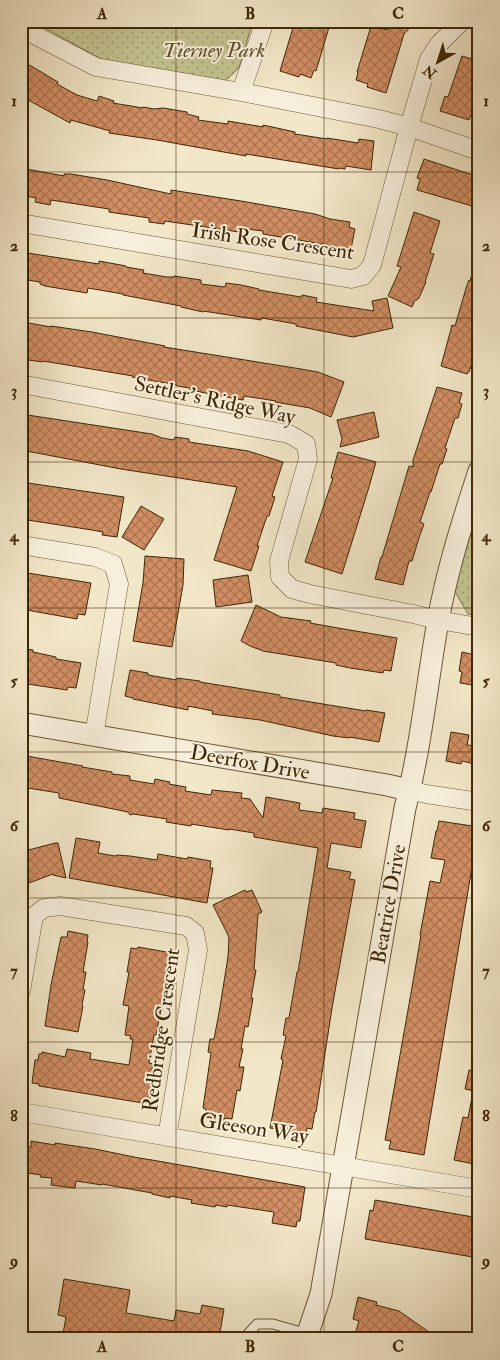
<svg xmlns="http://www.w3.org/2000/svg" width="500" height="1360" viewBox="0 0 500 1360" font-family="'IM FELL Double Pica',serif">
<defs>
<pattern id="park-dots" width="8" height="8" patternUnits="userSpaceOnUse" patternTransform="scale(1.25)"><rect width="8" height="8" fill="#c3c390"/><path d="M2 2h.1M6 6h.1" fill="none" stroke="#a09e74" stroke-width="1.8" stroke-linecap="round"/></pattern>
<pattern id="building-cross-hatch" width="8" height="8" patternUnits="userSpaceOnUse" patternTransform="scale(1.25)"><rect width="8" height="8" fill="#d28e64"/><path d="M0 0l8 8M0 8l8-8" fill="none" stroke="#ac7450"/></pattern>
</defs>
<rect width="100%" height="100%" fill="#f2e7c8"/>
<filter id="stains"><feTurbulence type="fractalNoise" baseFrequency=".004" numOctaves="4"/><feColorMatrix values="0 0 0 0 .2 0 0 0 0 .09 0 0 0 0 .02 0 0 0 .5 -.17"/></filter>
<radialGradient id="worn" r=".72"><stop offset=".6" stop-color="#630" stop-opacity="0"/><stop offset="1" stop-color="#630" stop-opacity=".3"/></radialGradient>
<!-- park -->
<path fill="url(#park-dots)" stroke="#80754a" d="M32 21H253L239 68 225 81 101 59Z
M479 506V616L468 614 454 590Z"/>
<!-- building -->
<path fill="url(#building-cross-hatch)" stroke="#3e2705" d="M295 21H329L328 24H330L316 71 314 70 311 78 300 74 299 77 280 71Z
M390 21H416L404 34 386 93 367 87 368 84 356 80 358 73 357 72 371 26 387 30Z
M462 56 479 61V92L469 120 440 111 445 96 448 97Z
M21 60 58 82 57 84 77 95 97 101 99 96 114 101 113 103 143 108V107L154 109 163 108 187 112V114L199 117 198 120 228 124V121L263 127V125L295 132V134L327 139V138L358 143 359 139 374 141 371 170 346 166 345 169 339 168V169L246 154V156L157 140 109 133 110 131 71 120 70 123 21 96Z
M424 159 479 177V208L417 190 420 179 417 178Z
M21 168 64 176V174H71L107 180 171 194V190L241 201 315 214 330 219 350 222 349 227 355 229 350 254 328 250V245L263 234V231L239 228V232L165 221 164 224 149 222V218L109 212V209L51 200 50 205 35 202 36 198 21 195Z
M414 212 440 221 430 253 434 254 425 282H426L419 298 417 300H415L412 307 388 296 401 267 397 266Z
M21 252 99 264V261L126 266V267L144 270 143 273 167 277H174V276L201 280V284L225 287 226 283 241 285 259 289V290L301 297 302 295 317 298 316 302 374 311 372 301 387 298 393 328 353 337 296 326V324L262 318 261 320 203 311V312L181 307V306L123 295V294L88 288 87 293 45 286 40 284V282L21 279Z
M476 260 479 261V343L469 372H468L467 374 441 366 451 329 452 325 455 326 467 285 469 280 470 281Z
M23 322 51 327V326L92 332 165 346 164 347 295 368 318 372 344 382 331 417 310 408 275 402 276 401 244 396 243 400 190 390V388L177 386V385L132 377 133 376 43 361V362L21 359V333Z
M437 387 462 393 459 403 462 404 458 418H455L445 448 447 449 442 464H440L431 492H430L420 522 424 524 419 538 412 561H409L403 585 375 579 381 557H382L409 466 413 467V460Z
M374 412 379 437 340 447 342 439 337 420Z
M21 414 152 434 162 438 174 440 175 437 189 439V442L248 451 283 462 272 496 275 497 269 516H267L257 546H259L251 571 214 560 237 487 121 469 21 450Z
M338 452 376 462 369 487 342 574 305 562 333 478H331Z
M21 482 124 497 117 537 102 535 103 532 92 530 21 519Z
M141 506 164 519 144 550 122 537Z
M145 556 184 559 183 585 172 647 133 641 143 583Z
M21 572 91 583 85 615 78 614 77 619 21 609Z
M248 575 252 602 216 607 213 580Z
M256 605 281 617 311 621 310 623 338 628 397 638 391 671 384 670 383 673 350 668 336 665V663L263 651 250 646 241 641Z
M21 648 33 650V652L56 657V659L81 663 76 688 68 687 67 690 21 683Z
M462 652 479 656V686L460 683 462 672 459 671Z
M130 670 148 673V675L177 680V678L200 681V682L280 695V697L366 711V710L385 713 379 742 349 737V738L333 736 260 720 212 714 213 711 188 706V710L133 699V698L125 696Z
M451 732 469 735 467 745 476 746V748H479V765L462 761 461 764 446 761Z
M21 755 83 766 82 767 112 772V774L130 776V780L154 784 155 779 170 782 169 784 186 787 185 791 211 795 212 790 242 793 241 798 250 799 263 818 266 797 300 803 299 810 322 813 323 808 355 813 354 819 366 821 361 848 331 843 327 868 351 872 349 879 355 880 332 1008 316 1112H315L312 1129 307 1128 306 1134 270 1128 283 1060 281 1059 286 1036 283 1035 286 1018H289L297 972H298L318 848 254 837V833L229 829V830L191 824V826L166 822 167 819 133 814 130 815 128 812 59 798V793L21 787Z
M439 821 479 827V868L472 867 424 1155 389 1149 391 1141 385 1140 414 976 421 935H420L430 881 440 883 445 860 431 858 436 831H437Z
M76 838 100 842 98 853 115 856 117 855 130 856 157 860 158 854 187 859 188 857 211 861 210 868H213L207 903 69 878Z
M55 843H58L66 878 53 875V874L21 886V852Z
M245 890 246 892 252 890 262 912 258 914 254 970H256L251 998H253L248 1027 245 1026 241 1049H243L239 1067H244L240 1091 237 1090 232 1119 224 1118V1120L206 1117V1109L203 1108 211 1053 208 1052 210 1039H214L219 1013 228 957 229 937 213 905Z
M68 931 88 935 87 942H88L83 972H86L83 990H85L82 1005 83 1006 78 1032 45 1026 51 985 61 937H67Z
M138 947 172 953 156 1035H154L149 1063 153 1064 152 1070 155 1071 149 1104 39 1086V1084L32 1083 35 1060H38L39 1054H42V1052L65 1057 67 1049 91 1053 90 1059 129 1065 133 1039H130L131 1036 125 1035 129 1006 123 1005 129 972H127L131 948 137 949Z
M469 1070 479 1072V1092L465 1089Z
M473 1092 479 1093V1165L454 1160 463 1117 468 1118Z
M31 1141 55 1145V1143L95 1149 139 1158 152 1160 305 1187 300 1221H297L296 1227 272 1223 274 1212 227 1205V1207L216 1205 215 1207 191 1203 192 1200 170 1196V1198L152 1194V1193L102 1184V1185L76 1181 75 1188 51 1185 52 1178 40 1177 41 1175 21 1172V1146L31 1147Z
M375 1200 479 1218V1258L365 1239 370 1210 373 1211Z
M64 1279 130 1290 126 1313 174 1321 176 1310 200 1314 202 1305 224 1309 219 1339H62L66 1317 58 1315Z
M358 1297 377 1302 376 1305 399 1311 439 1339H375L355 1334 359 1321 353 1319Z"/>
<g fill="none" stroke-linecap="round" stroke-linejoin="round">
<!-- service casing -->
<g stroke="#6b5736" stroke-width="11">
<path id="service" d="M243 1339 257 1324H273L308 1334"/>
</g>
<!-- minor casing -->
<g stroke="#6b5736" stroke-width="19">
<path id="minor" d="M21 28 96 67 241 92 379 119 409 127 479 151
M241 92 265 21
M21 223 351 279 363 276 372 265 409 127 429 59 439 44 462 21
M21 384 289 434 306 444 308 459 279 561 280 577 292 589 310 594 413 614 438 620 479 627
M21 545 95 557 113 564 119 584 94 736
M409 790 426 794 479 802
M21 991 34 916 44 908 60 906 186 926 195 933 198 950 167 1137
M21 1112 479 1189"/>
</g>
<!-- tertiary casing -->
<g stroke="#6b5736" stroke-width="23">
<path id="tertiary" d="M21 723 387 785 409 790
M306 1339 321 1294 405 808C421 747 427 683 438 621 447 570 463 520 479 471"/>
</g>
<!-- service -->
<use href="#service" stroke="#f7efdb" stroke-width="9"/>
<!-- minor -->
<use href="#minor" stroke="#f7efdb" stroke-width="18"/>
<!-- tertiary -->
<use href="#tertiary" stroke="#f7efdb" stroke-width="21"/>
</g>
<!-- grid -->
<path fill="none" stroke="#3e2705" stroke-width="1" stroke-opacity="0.55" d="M176 21V1339M324 21V1339M21 172H479M21 318H479M21 462H479M21 608H479M21 752H479M21 898H479M21 1042H479M21 1188H479"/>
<g text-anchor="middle" stroke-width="4" stroke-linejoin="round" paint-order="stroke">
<!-- park labels -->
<g font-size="21" font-style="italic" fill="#5f4e28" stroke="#f7efdb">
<text x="214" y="57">Tierney Park</text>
</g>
<!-- street labels -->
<g font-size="21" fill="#3e2705" stroke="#f7efdb">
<text transform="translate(273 241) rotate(8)" y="7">Irish Rose Crescent</text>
<text transform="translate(215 400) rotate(12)" y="7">Settler's Ridge Way</text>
<text transform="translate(250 762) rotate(10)" y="7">Deerfox Drive</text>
<text transform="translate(388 904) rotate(-80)" y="7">Beatrice Drive</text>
<text transform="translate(161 1030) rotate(-82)" y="7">Redbridge Crescent</text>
<text transform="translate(254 1128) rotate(9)" y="7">Gleeson Way</text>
</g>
</g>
<!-- margin -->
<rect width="500" height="1360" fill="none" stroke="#f2e7c8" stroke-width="55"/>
<!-- north arrow -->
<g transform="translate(438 62) rotate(219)" stroke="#f7efdb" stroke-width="4" paint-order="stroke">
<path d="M0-4L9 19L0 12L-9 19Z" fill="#3e2705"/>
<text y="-8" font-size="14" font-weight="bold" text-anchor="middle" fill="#3e2705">N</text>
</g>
<rect x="28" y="28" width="444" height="1304" fill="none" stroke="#3e2705" stroke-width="2"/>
<g font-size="16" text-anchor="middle" font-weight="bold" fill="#3e2705">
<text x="102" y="19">A</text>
<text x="250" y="19">B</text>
<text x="398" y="19">C</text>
<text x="14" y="106">1</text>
<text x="486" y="106">1</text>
<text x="14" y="251">2</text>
<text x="486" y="251">2</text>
<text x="14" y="396">3</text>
<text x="486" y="396">3</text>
<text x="14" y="541">4</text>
<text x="486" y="541">4</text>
<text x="14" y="686">5</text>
<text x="486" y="686">5</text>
<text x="14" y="831">6</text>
<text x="486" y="831">6</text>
<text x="14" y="976">7</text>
<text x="486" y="976">7</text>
<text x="14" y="1121">8</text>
<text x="486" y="1121">8</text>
<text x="14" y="1266">9</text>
<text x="486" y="1266">9</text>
<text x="102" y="1352">A</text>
<text x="250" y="1352">B</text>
<text x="398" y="1352">C</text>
</g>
<rect width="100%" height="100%" filter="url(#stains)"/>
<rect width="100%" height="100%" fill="url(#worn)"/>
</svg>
